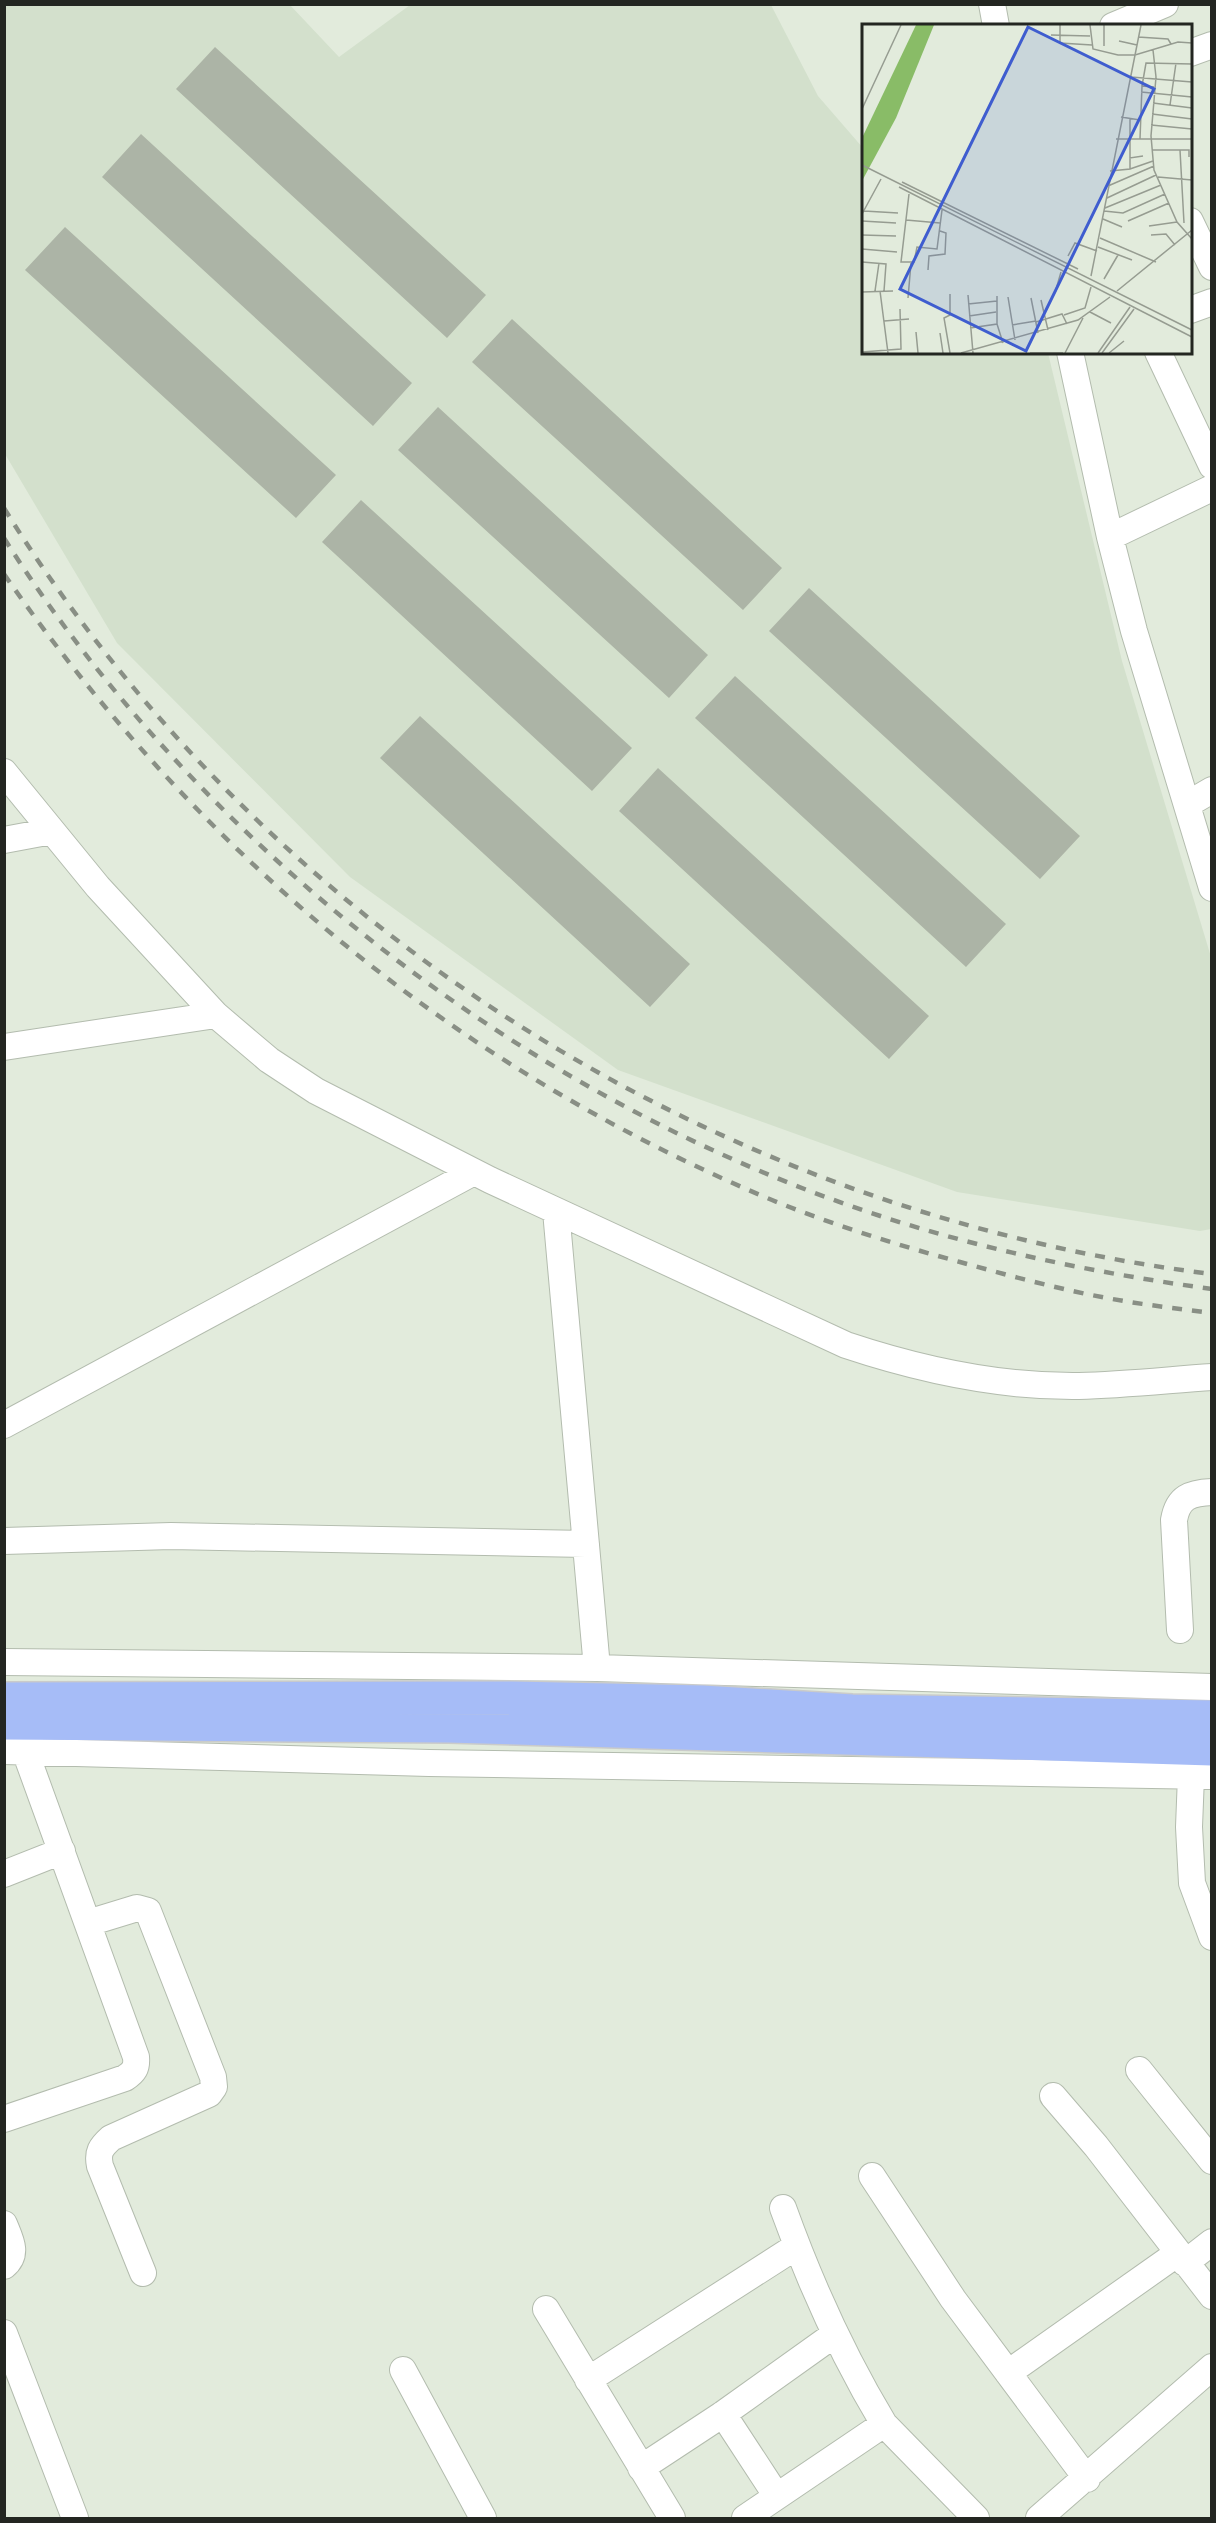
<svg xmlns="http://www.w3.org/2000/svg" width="1216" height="2523" viewBox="0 0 1216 2523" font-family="'Public Sans',sans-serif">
<rect width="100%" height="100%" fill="#e2ebdc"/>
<!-- built -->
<path fill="#d3e0cc" d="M4 5H290L339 57 410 5H771L818 96 863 148 864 352 1048 353 1122 661 1211 957V1229L1200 1231 957 1192 618 1070 350 877 117 643 5 454Z"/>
<!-- building -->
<path fill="#acb4a6" d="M215 47 486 295 447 338 176 89Z
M141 134 412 383 373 426 102 177Z
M65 227 336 475 296 518 25 270Z
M512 319 782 568 743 610 472 362Z
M438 407 708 655 669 698 398 450Z
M361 500 632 748 592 791 322 542Z
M809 588 1080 836 1040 879 769 631Z
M735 676 1006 924 966 967 695 718Z
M420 716 690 964 650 1007 380 758Z
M658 768 929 1016 889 1059 619 811Z"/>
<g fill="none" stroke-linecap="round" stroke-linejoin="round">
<!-- minor casing -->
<g stroke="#b3bcae" stroke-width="28">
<path id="minor" d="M992 4 996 26
M1113 26 1165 4
M1190 53 1212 45
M1190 221 1212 267
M1190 310 1212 302
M1070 352 1110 537 1134 631 1212 888
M1158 352 1212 466
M1110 537 1212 488
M4 772 98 887 216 1015 269 1060 316 1091 490 1180 846 1345C921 1370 1000 1387 1079 1386 1123 1385 1168 1380 1212 1377
M1188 804 1212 790
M4 840 52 831
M4 1047 216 1015
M556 1211 597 1668
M4 1425 474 1172
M4 1541 171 1536 586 1544
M1180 1630 1174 1520C1178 1497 1190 1493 1212 1492
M4 1662 597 1668 1212 1687
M4 1751 429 1763 1212 1776
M1191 1776 1189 1827 1192 1883 1212 1937
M4 1874 62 1851
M88 1923 137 1908 148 1911 213 2077 214 2087 209 2094 111 2138C101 2147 97 2152 100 2166L143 2273
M1139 2070 1212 2161
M1053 2096 1096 2146 1212 2296
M4 2119 125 2078C134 2072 137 2068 136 2057L25 1751
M872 2176 953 2299 1087 2479
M4 2224C10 2239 19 2254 4 2266
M1185 2263 1212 2242
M546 2309 672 2518
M4 2333 75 2518
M403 2370 483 2518
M1008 2373 1178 2253
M588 2380 797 2246
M723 2414 776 2495
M884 2424 976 2518
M641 2468 723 2414 835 2334
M745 2518 884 2424C843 2356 810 2283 783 2208
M1039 2518 1212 2367"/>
</g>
<!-- highway casing -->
<g stroke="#cacbca" stroke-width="36">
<path id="highway" d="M4 1699 512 1698 702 1702 852 1711 1212 1717
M4 1723 449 1726 1212 1749"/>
</g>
<!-- minor -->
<use href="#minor" stroke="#fff" stroke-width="26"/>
<!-- highway -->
<use href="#highway" stroke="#a6bcf7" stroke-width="33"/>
<!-- rail -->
<path stroke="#898f85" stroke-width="4.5" stroke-dasharray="10 10" stroke-linecap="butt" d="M4 508C265 930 720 1214 1212 1274
M4 538C205 857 549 1116 909 1225 1008 1255 1109 1275 1212 1289
M4 574C199 855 456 1068 772 1200 833 1225 897 1245 960 1262 1014 1277 1069 1292 1124 1301 1153 1306 1182 1309 1212 1313"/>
</g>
<!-- overview -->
<g transform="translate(862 24)">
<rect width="330" height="330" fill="#e2ebdc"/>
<path d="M54 1H72L34 94 0 157V114Z" fill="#89bc67"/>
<path fill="none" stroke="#969c91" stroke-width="1.5" d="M198 1V19L230 21M228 1 231 25 256 31H273L316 18 330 19M242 1V22M189 11 228 12M276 13 306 15 309 20M257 17 275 21M291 26 294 53 289 112 292 146 315 198 330 215M269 53 330 58M280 62 284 39 330 40M279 68 330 73M291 79 330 84M308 81 314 39M0 85 39 1M290 90 330 95M259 93 278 96M268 95V134L281 132M289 101 330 105M254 115H330M278 115 280 62 292 63M290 126H327V133M318 126 322 199M0 141 330 306M268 145 291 137M248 147 268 145V134M296 153 330 156M40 158 216 245M246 162 292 142M37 163 330 313M47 170 39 238H52L55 223 75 225 80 186M245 174 294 151M243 184 299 161M2 187 36 189M242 187 261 189 303 170M0 190 19 155M241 195 260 203M44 196 78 199M0 197 34 199M266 197 307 179M287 202 315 198M0 211 34 212M289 211 304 210 313 221M238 214 294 238M236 223 270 236M0 225 35 228M206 232 213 219 235 227M0 238 24 240 22 267M66 246 67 232 83 230 84 209 78 207M229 252 279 1M242 255 256 231M13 267 17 239M18 267 26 329M255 267 330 206M0 268 31 267M193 269 199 248M88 270V291L82 294 88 329M106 271 111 329M146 273 153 316M46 274 49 239M169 274 176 309M179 276 186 306M106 280 135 277M228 288 249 299M202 291 223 284 229 263M107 292 134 288M22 297 47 295M174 298 200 290 205 300M135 300 141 319M150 301 174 297M108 304 135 300V272M54 308 56 329M78 309 81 329M0 328 39 325 38 285M99 329 216 296 248 273M168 329H201M203 329 221 294M236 329 268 283M240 329 272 285M247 329 262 317"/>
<path fill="#3f5dcf" fill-opacity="0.15" stroke="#3f5dcf" stroke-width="3" d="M166 3 292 65 164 327 38 265Z"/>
<rect width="330" height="330" fill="none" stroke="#232621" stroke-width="3"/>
</g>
<!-- border -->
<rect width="1216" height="2523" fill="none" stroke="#232621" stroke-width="12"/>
</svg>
